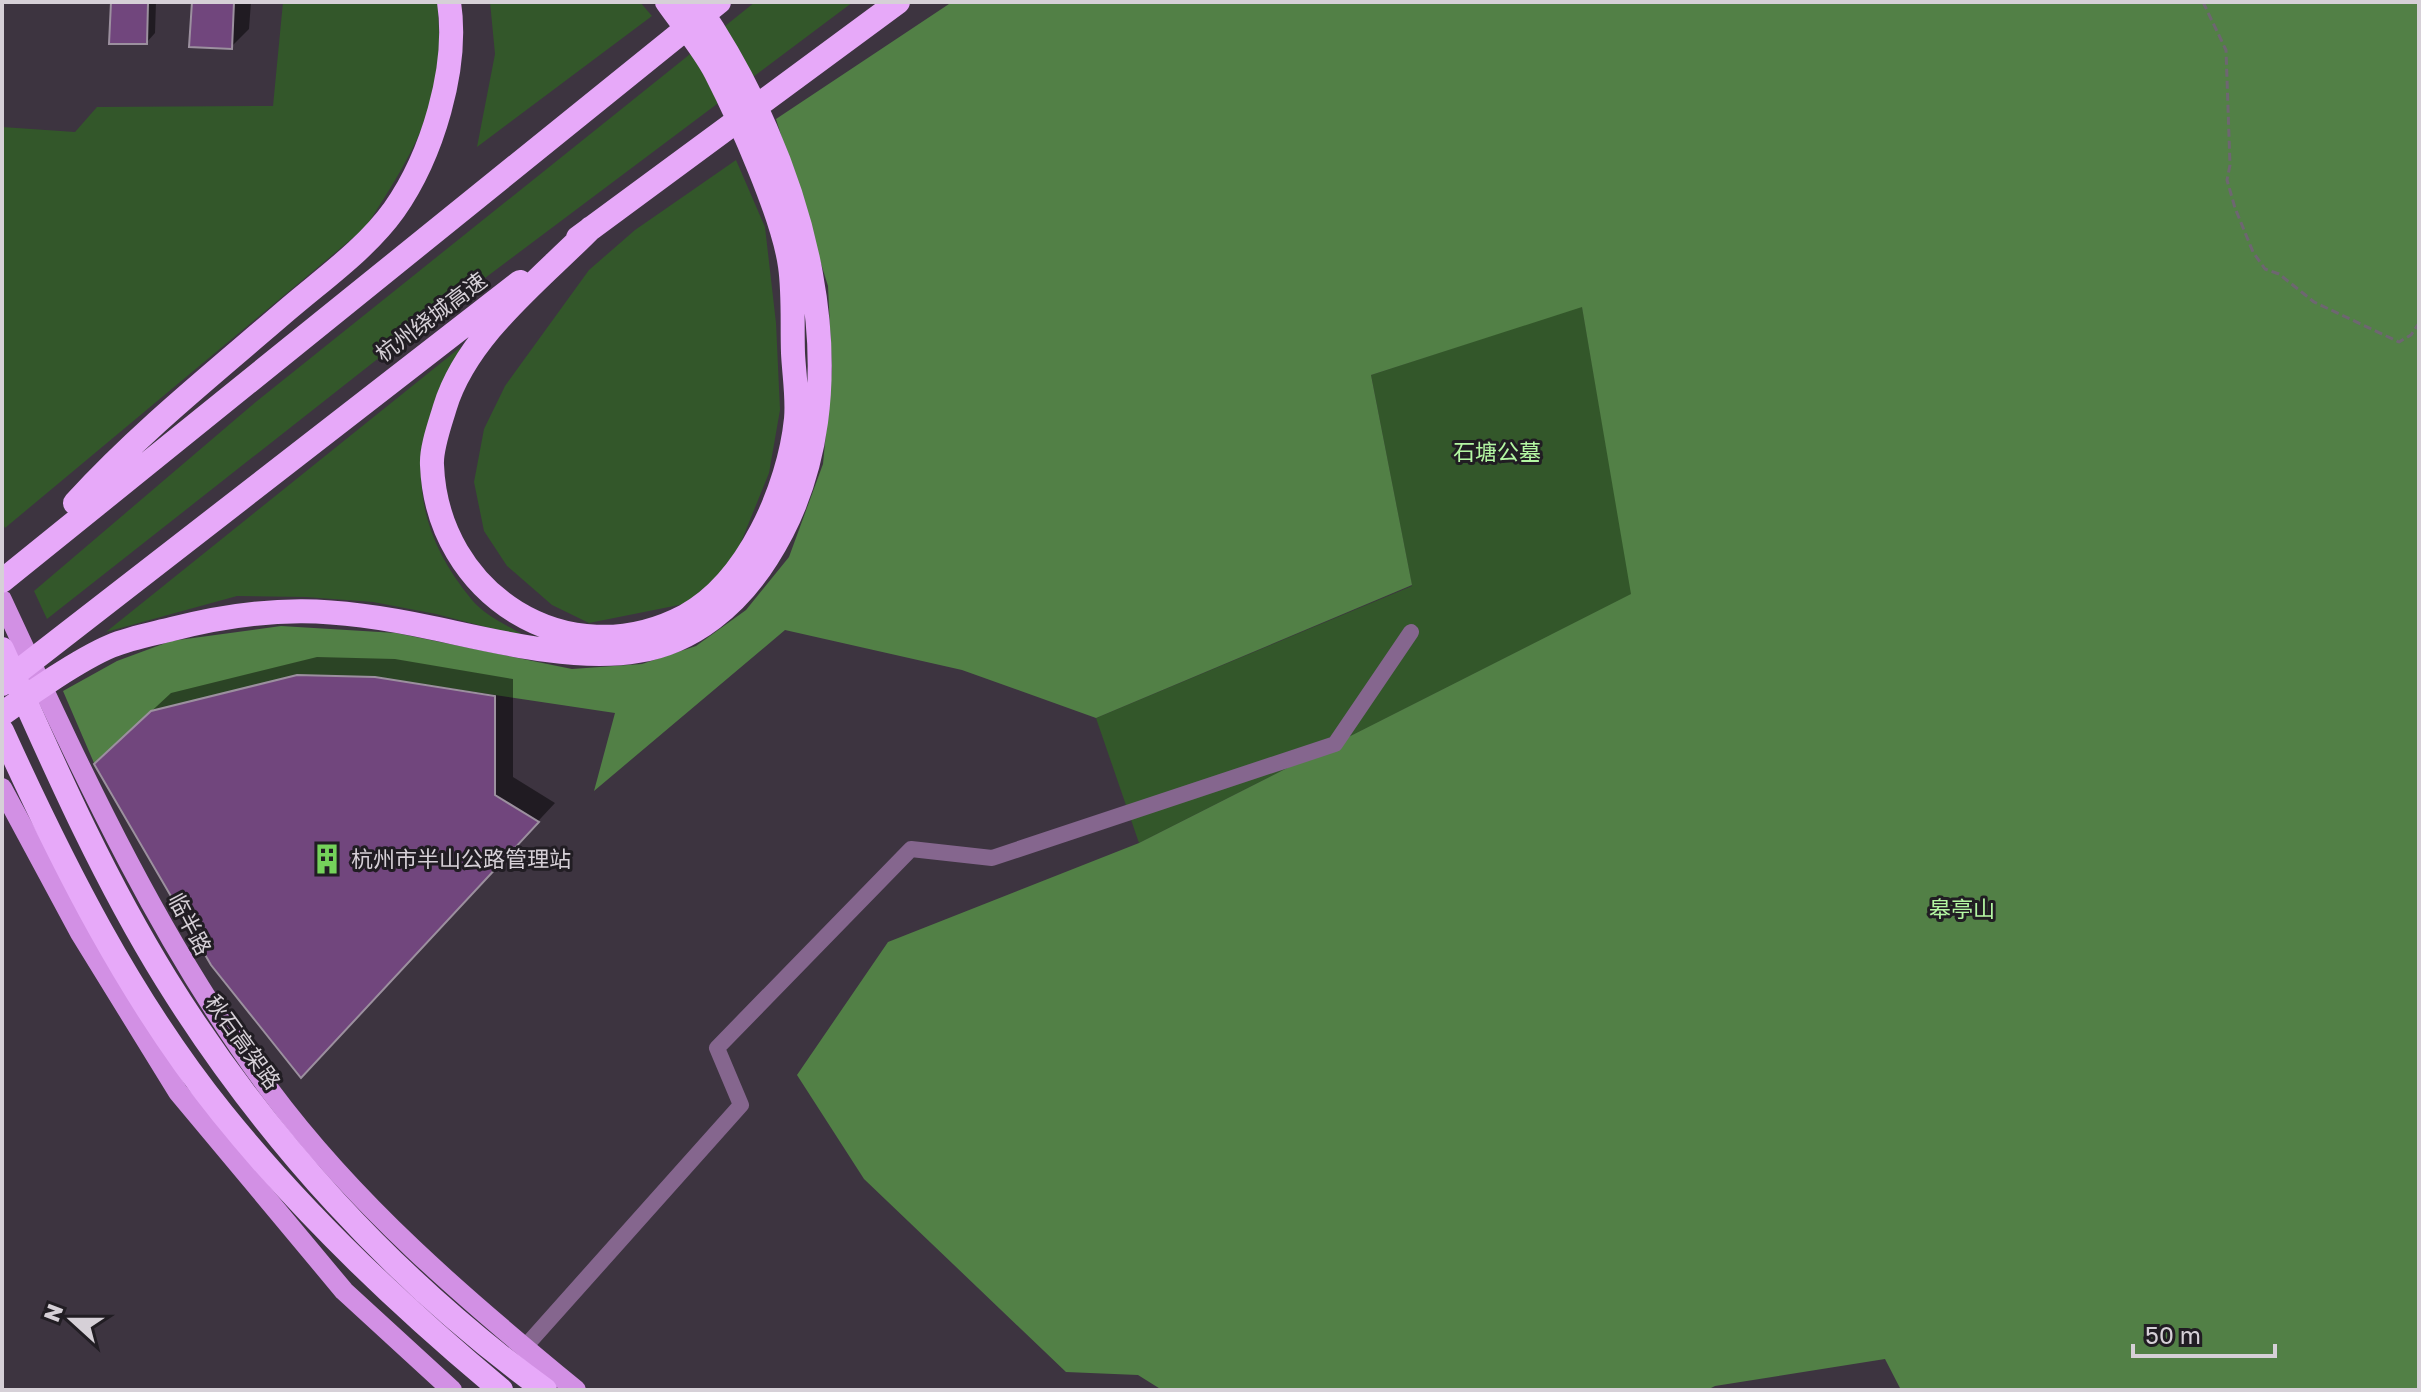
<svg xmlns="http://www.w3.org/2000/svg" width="2421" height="1392" viewBox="0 0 2421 1392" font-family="'Golos Text','Noto Sans SC',sans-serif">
<rect width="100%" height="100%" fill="#3d3440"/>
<!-- green -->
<path fill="#33572a" d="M283 2H438C438 24 441 48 438 70 430 129 397 178 366 227L5 528 2 522V127L75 132 97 107 273 106Z
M490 2H640L652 16 477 147 495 54Z
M755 2H853L389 350 47 619 34 591 257 401Z
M736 160 765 227 776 323 780 410 769 473 731 567 684 604 589 623 552 605 507 566 484 531 474 482 484 429 505 386 589 270 635 230Z
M1582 306 1632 594 1139 843 1096 718 1412 586 1371 375Z
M462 346C410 437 402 515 472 600 485 616 511 627 528 638L436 614 373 602 306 597 237 596 106 632Z"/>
<!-- forest -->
<path fill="#528046" d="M952 2H2419V1390H1901L1885 1359 1715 1386 1707 1390H1162L1138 1375 1066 1372 864 1179 797 1075 888 942 1139 843 1631 594 1582 307 1371 375 1412 585 1096 718 962 670 785 630 594 791 615 713 375 677 297 675 151 711 94 763 63 691 117 661 171 641 281 626 396 633 572 669 642 664 696 646 746 610 789 557 823 464 832 369 828 286 776 119Z"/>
<!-- shadow -->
<path fill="#0007" d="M114 2H156L155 33 147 42Z
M194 2H251L249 29 231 47Z
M317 657 395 659 513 679V777L555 803 319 1057 115 745 171 693Z"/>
<!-- building -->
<path fill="#71467d" stroke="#9c909f" stroke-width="2" d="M111 2 148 3 147 44H109Z
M192 2H234L232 49 189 47Z
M297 675 375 677 495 696V795L539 822 301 1078 211 965 94 764 151 711Z"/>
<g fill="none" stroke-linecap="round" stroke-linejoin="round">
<!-- path -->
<path stroke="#6e6671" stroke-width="3" stroke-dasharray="8 4" stroke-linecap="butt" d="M2203 2 2226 50 2230 165 2227 180 2235 208 2253 252 2265 269 2279 274 2314 302 2399 342 2411 335 2419 323"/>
<!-- street -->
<path stroke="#85668e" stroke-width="16" d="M524 1348 741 1105 717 1048 911 849 992 858 1335 744 1411 632"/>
<!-- primary -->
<path stroke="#d290e4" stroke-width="20" d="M2 600C80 768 158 940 269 1089 355 1205 465 1299 576 1390
M2 788 80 933 178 1092 344 1291 452 1390"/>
<!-- highway -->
<path stroke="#e7a9f9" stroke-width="24" d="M591 228C540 280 467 335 445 407 440 424 431 448 432 465 437 594 567 678 685 616 748 582 789 488 796 419 798 398 794 374 793 353 792 324 794 294 790 266 783 216 740 120 716 73 703 48 683 25 667 2
M578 238 898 2
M75 503C140 432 214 373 287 310 323 279 366 249 394 210 432 156 459 68 449 2
M2 581 719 2
M2 649C52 761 101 874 166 979 264 1137 394 1280 545 1390
M2 684 520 282
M2 714C29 694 80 659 111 646 130 638 152 634 172 629 270 604 335 607 433 628 494 641 576 662 638 651 694 642 738 604 767 558 875 390 800 153 695 2
M2 731C62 863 130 999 222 1113 305 1216 400 1306 501 1390"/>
</g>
<!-- icons -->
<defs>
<g id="building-bare" transform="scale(2.4)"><path d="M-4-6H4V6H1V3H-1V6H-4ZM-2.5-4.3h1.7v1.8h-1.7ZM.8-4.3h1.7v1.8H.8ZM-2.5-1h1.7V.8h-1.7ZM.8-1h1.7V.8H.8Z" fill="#75d25b" stroke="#211d23" stroke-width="2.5" paint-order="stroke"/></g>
</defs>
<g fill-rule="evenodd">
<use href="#building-bare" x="327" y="859"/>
</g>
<g text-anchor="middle" stroke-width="6" stroke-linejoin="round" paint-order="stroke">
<!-- street labels -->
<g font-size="22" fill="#d6d0d7" stroke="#211d23">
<text transform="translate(431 317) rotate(-37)" y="8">杭州绕城高速</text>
<text transform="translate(190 924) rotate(62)" y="8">临半路</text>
<text transform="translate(243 1042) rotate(54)" y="8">秋石高架路</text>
</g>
<!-- park labels -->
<g font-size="22" fill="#b4f7a3" stroke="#211d23">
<text x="1497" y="460">石塘公墓</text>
<text x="1962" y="917">皋亭山</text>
</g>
<!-- poi labels -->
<g font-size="22" fill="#d6d0d7" stroke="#211d23" text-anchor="start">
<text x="351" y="867">杭州市半山公路管理站</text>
</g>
</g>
<!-- border -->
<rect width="2421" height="1392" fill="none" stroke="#d6d0d7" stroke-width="8"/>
<!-- north arrow -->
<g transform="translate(72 1320) rotate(291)" stroke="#211d23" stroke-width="6" paint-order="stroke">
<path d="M0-6L14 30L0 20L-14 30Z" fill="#d6d0d7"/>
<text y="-12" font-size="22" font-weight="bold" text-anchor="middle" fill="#d6d0d7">N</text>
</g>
<!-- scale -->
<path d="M2133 1344v12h142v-12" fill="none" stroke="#d6d0d7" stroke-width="4"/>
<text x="2145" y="1344" font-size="24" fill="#d6d0d7" stroke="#211d23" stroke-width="6" paint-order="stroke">50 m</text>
</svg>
